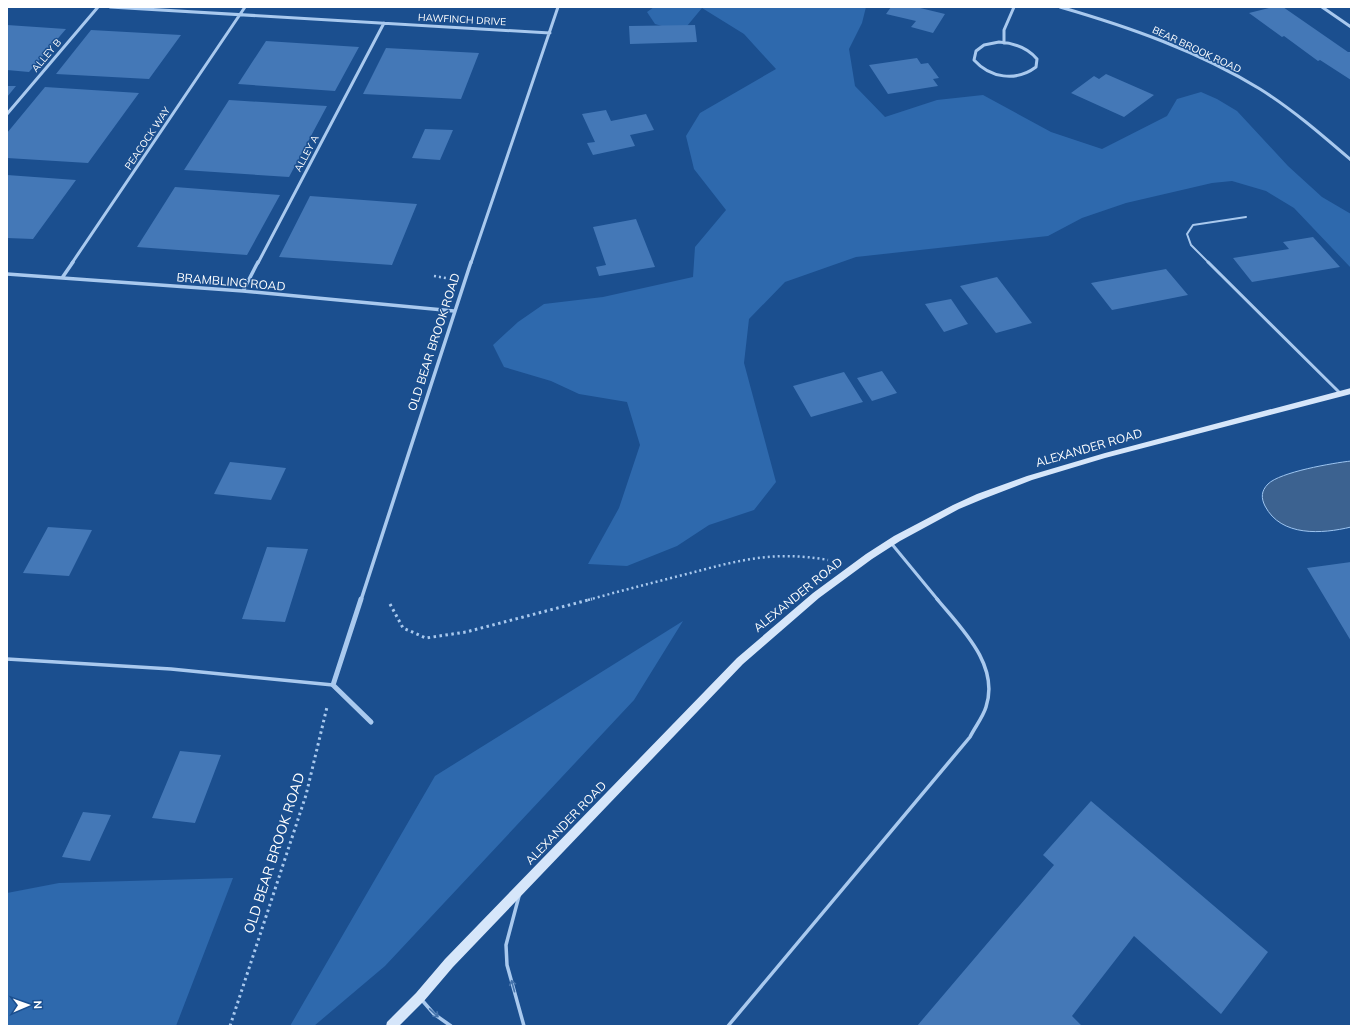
<svg xmlns="http://www.w3.org/2000/svg" width="1358" height="1033" viewBox="0 0 1358 1033" font-family="Mulish,sans-serif">
<rect width="100%" height="100%" fill="#1b4f8f"/>
<!-- green -->
<path fill="#2e69ad" d="M654 7H866L862 23 849 49 855 86 885 117 937 100 983 95 1051 132 1102 149 1167 116 1177 99 1201 92 1217 99 1237 111 1288 166 1322 197 1351 214V268L1294 208 1266 191 1232 181 1212 183 1126 203 1082 218 1048 236 856 257 785 282 749 319 744 363 776 482 754 510 709 525 677 546 627 566 588 564 619 508 640 445 627 402 579 394 551 381 504 367 493 345 518 322 544 304 603 297 693 277 695 247 726 210 694 169 686 136 700 113 776 69 744 34 702 8 682 32 655 24 647 12Z
M683 621 634 700 385 966 314 1026H290L435 776Z
M233 878 176 1026H7V893L59 883Z"/>
<!-- water -->
<path fill="#3c6290" stroke="#9cc4f0" d="M1351 461V527C1322 534 1281 537 1265 506 1261 498 1261 491 1268 484 1280 472 1333 463 1351 461Z"/>
<!-- building -->
<path fill="#4478b7" d="M891 7H916L945 14 933 33 911 27 916 21 886 14Z
M1273 7H1283L1348 52H1351V80L1320 60 1318 61 1284 36 1282 37 1249 13Z
M7 25 66 29 29 72 7 70Z
M695 25 697 42 630 44 629 26Z
M91 30 181 35 149 79 56 74Z
M266 41 359 47 335 91 238 84Z
M386 48 479 53 461 99 363 94Z
M917 58 921 64 928 63 939 78 933 79 938 86 888 94 869 65Z
M1106 74 1154 95 1124 117 1071 93 1094 76 1099 79Z
M7 86H16L7 97Z
M45 87 139 93 88 163 7 158V133Z
M229 100 327 106 289 177 184 170Z
M606 110 611 121 646 114 654 130 630 135 635 146 593 155 587 143 595 142 582 114Z
M425 129 453 130 440 160 412 158Z
M7 175 76 180 33 239 7 238Z
M175 187 280 195 247 255 137 247Z
M310 196 417 204 392 265 279 257Z
M636 219 655 267 599 276 596 267 606 265 593 227Z
M1313 237 1340 267 1252 282 1233 258 1289 249 1283 242Z
M1166 269 1188 295 1112 310 1091 283Z
M997 277 1032 323 996 333 960 286Z
M951 299 968 324 944 332 925 304Z
M882 371 897 393 872 401 857 378Z
M844 372 863 402 811 417 793 386Z
M230 462 286 468 271 500 214 494Z
M48 527 92 530 69 576 23 573Z
M267 547 308 549 285 622 242 619Z
M1351 562V641L1307 568Z
M180 751 221 755 195 823 152 818Z
M1091 801 1268 952 1221 1014 1134 936 1072 1016 1082 1026H917L1054 865 1043 855Z
M83 812 111 815 90 861 62 857Z"/>
<g fill="none" stroke-linecap="round" stroke-linejoin="round">
<!-- path-far1 -->
<path stroke="#a9c9ee" stroke-width="2.5" stroke-dasharray="2 3" stroke-linecap="butt" d="M434 276 446 278
M588 600C620 591 651 583 683 575 736 561 773 550 828 560"/>
<!-- path -->
<path stroke="#a9c9ee" stroke-width="3" stroke-dasharray="2.5 3.5" stroke-linecap="butt" d="M390 604 403 628 426 638 466 632 592 599
M230 1026 306 795 327 707"/>
<!-- lane-far2 -->
<path stroke="#a9c9ee" stroke-width="2" d="M1209 263 1191 245 1187 234 1193 225 1246 217"/>
<!-- lane-far1 -->
<path stroke="#a9c9ee" stroke-width="3" d="M1208 262 1341 394
M891 543 938 600"/>
<!-- lane -->
<path stroke="#a9c9ee" stroke-width="3.5" d="M7 659 171 669 333 685
M519 896 506 945 507 965 524 1026
M421 999 434 1014 451 1026
M728 1026 970 737C975 727 983 717 986 707 1000 665 961 628 937 599"/>
<!-- street-far2 -->
<path stroke="#a9c9ee" stroke-width="3" d="M110 7 550 33
M1060 7C1129 27 1198 51 1260 89 1292 109 1322 135 1351 160
M1322 7 1351 27
M999 42C1014 43 1027 47 1037 59L1036 67C1016 82 990 78 974 60L976 51 984 45Z
M1004 43V30L1014 7
M7 114 98 7
M72 263 245 7
M258 263 384 23
M471 263 558 7"/>
<!-- street-far1 -->
<path stroke="#a9c9ee" stroke-width="3.5" d="M7 274 243 291 454 311
M62 278 73 262
M243 291 258 262
M361 600 471 262"/>
<!-- street -->
<path stroke="#a9c9ee" stroke-width="5" d="M361 599 333 685 371 722"/>
<!-- secondary -->
<path fill="#d6e6fa" fill-rule="evenodd" d="M1351 388V394L1105 458 1032 480 983 499 959 509 900 541 872 559 819 598 743 664 453 967 424 1001 399 1026H386L387 1022 416 993 445 959 737 658 813 593 866 554 894 536 953 505 977 494 1027 476 1105 453Z"/>
</g>
<!-- one-way arrows -->
<defs><path id="oneway-shaft" d="M-6 0H5M1.5-3L5.5 0L1.5 3" fill="none" stroke-width="1.6" stroke-linecap="round" stroke-linejoin="round"/></defs>
<g stroke="#4674ac">
<use href="#oneway-shaft" transform="translate(513 986) rotate(-105)"/>
<use href="#oneway-shaft" transform="translate(434 1013) rotate(43)"/>
</g>
<g text-anchor="middle" stroke-width="3" stroke-linejoin="round" paint-order="stroke">
<!-- far-street labels -->
<g font-size="10" fill="#fff" stroke="#1b4f8f">
<text transform="translate(462 19) rotate(3)" y="4">HAWFINCH DRIVE</text>
<text transform="translate(1197 49) rotate(25)" y="4">BEAR BROOK ROAD</text>
<text transform="translate(46 55) rotate(-50)" y="4">ALLEY B</text>
<text transform="translate(147 138) rotate(-56)" y="4">PEACOCK WAY</text>
<text transform="translate(306 153) rotate(-62)" y="4">ALLEY A</text>
</g>
<!-- street labels -->
<g font-size="12" fill="#fff" stroke="#1b4f8f">
<text transform="translate(231 282) rotate(5)" y="4">BRAMBLING ROAD</text>
<text transform="translate(434 342) rotate(-72)" y="4">OLD BEAR BROOK ROAD</text>
<text transform="translate(1089 448) rotate(-16)" y="4">ALEXANDER ROAD</text>
<text transform="translate(798 595) rotate(-39)" y="4">ALEXANDER ROAD</text>
<text transform="translate(566 823) rotate(-46)" y="4">ALEXANDER ROAD</text>
</g>
<!-- near-street labels -->
<g font-size="14" fill="#fff" stroke="#1b4f8f">
<text transform="translate(274 853) rotate(-72)" y="5">OLD BEAR BROOK ROAD</text>
</g>
</g>
<!-- border -->
<rect width="1358" height="1033" fill="none" stroke="#ffffff" stroke-width="16"/>
<!-- north arrow -->
<g transform="translate(28 1005) rotate(88)" stroke="#1b4f8f" stroke-width="3" paint-order="stroke">
<path d="M0-3L7 15L0 10L-7 15Z" fill="#ffffff"/>
<text y="-6" font-size="11" font-weight="bold" text-anchor="middle" fill="#ffffff">N</text>
</g>
</svg>
